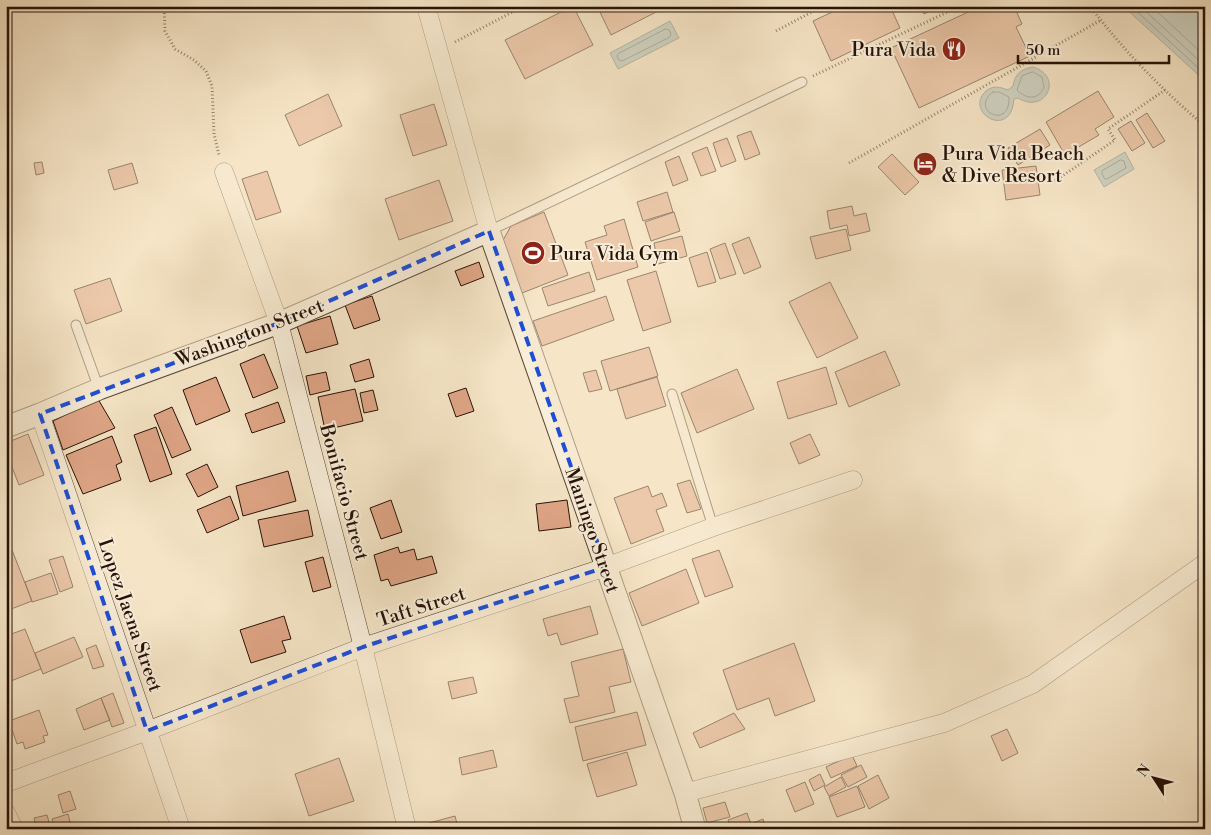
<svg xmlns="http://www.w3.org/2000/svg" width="1211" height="835" viewBox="0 0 1211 835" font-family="'Libre Bodoni',serif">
<rect width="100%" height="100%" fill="#f5e5c6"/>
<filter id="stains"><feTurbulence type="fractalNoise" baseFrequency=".004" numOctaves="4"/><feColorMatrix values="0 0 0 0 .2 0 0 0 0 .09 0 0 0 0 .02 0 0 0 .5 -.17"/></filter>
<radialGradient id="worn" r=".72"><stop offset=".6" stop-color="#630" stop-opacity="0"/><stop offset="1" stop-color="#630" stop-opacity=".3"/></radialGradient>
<!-- water -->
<path fill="#9fbdbd" stroke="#6f7974" d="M1123 6H1205V81Z
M670 21 679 38 618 69 610 53Z
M1033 67C1064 76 1046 115 1018 98L1014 99C1011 141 963 112 986 91 993 85 1000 87 1008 90L1013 86C1015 74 1021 69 1033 67Z
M1125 152 1134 169 1104 187 1094 170Z"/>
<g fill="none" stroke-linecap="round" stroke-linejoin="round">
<!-- shore -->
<path stroke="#636862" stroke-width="1" d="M1131 6 1205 74
M1140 6 1205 66
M1151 6 1205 56
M666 29 669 30 671 34 670 37 622 61 619 60 617 56 618 54Z
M1033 72 1042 77 1044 87C1038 101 1026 99 1017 90L1022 76Z
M993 92H999L1009 97C1009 101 1009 105 1007 109 999 125 972 107 993 92Z
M1121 160 1124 161 1126 168 1107 179H1105L1102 174V171Z"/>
</g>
<!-- building -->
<path fill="#e0a687" stroke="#271206" d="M573 6 593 45 525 79 505 40Z
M597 6H668L611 35Z
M845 6H890L900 28 831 61 813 21Z
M921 6H940L924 14Z
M981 6H1014L1022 24 1016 27 1030 56 919 108 891 48Z
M1098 91 1114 117 1095 129 1099 135 1065 155 1046 122Z
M328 94 342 126 299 146 285 115Z
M434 104 447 145 413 156 400 115Z
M1147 113 1165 141 1153 148 1136 120Z
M1131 121 1145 143 1132 151 1118 129Z
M1040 129 1050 145 1018 165 1008 148Z
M751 131 760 154 745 160 737 136Z
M727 138 736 161 721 167 713 143Z
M707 147 716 171 701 176 692 153Z
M892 154 919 182 905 195 878 167Z
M679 156 688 180 673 186 665 162Z
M42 162 44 173 36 175 34 163Z
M132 163 138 183 114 190 108 170Z
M1036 166 1040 195 1006 200 1002 170Z
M267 171 281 212 256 220 242 179Z
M439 180 453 221 399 240 385 199Z
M667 192 673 212 643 221 637 202Z
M852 206 854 216 866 213 870 231 849 236 847 225 830 229 827 211Z
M544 212 568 275 522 293 502 242 511 226Z
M674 212 680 231 651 241 645 222Z
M624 219 638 267 597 280 585 242 607 235 604 226Z
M846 229 851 250 816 259 810 237Z
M682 236 687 256 658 264 654 243Z
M749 237 761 267 744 274 732 244Z
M725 243 736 274 720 279 710 249Z
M707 252 716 282 698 287 689 258Z
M479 262 484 277 461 286 455 271Z
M656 271 671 322 643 331 627 280Z
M589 272 595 291 548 306 542 288Z
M110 278 122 311 86 324 74 290Z
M830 282 858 338 817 358 789 302Z
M372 296 380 320 354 329 345 305Z
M606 296 614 320 542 346 533 321Z
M330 316 338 344 306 353 297 326Z
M649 347 658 376 610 391 601 361Z
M885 351 900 385 849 407 835 372Z
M264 354 278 388 253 398 240 364Z
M369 359 374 377 355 382 350 365Z
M826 367 837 404 788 419 777 382Z
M737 369 754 409 697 433 681 393Z
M596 370 602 389 589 392 583 373Z
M326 372 330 390 310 395 306 376Z
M216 377 230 411 196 425 183 390Z
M657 377 666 406 626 419 617 389Z
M466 388 474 411 456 417 448 394Z
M355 389 363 421 325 430 318 397Z
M373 390 378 410 364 413 360 393Z
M98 399 115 428 63 450 53 421Z
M278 402 285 422 252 433 245 414Z
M172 407 191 450 172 458 154 415Z
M156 427 172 474 150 482 134 435Z
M28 434 44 475 19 485 6 452V443Z
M810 434 820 455 799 464 790 443Z
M112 436 122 462 116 465 121 480 83 494 66 455Z
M207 464 218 487 198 497 186 474Z
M288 471 296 501 243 516 236 486Z
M690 480 701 509 687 513 677 484Z
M648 486 652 497 662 493 667 506 656 510 664 531 631 544 614 498Z
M230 496 239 519 207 533 197 510Z
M391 500 402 532 381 539 370 508Z
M567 500 571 527 539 531 536 504Z
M308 510 313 536 264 547 258 520Z
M398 547 400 553 414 549 417 560 432 556 437 573 391 586 388 579 381 581 374 555Z
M12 550 32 601 6 611V552Z
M719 550 733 587 705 597 692 559Z
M63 556 73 587 60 592 49 560Z
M323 557 331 587 313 592 305 562Z
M686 569 699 603 642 626 629 593Z
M51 573 58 594 32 602 25 582Z
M590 606 598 634 561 645 557 633 548 636 543 619Z
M284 616 291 639 282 641 286 652 251 663 240 630Z
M25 629 41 669 6 683V636Z
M74 637 83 657 43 674 35 653Z
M794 643 815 701 775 716 769 698 737 710 723 670Z
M96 645 104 666 93 669 86 649Z
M623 649 631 682 609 687 615 712 570 723 564 699 579 696 571 662Z
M473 677 477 693 452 699 448 682Z
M113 693 124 723 112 727 101 698Z
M101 698 110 720 84 730 76 709Z
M39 710 48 735 43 736 45 742 25 749 23 742 17 744 9 721Z
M637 712 646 745 583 761 575 727Z
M734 713 745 729 700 748 693 733Z
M1007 729 1018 753 1002 761 991 736Z
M493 750 497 767 462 775 459 758Z
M627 752 637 785 597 797 587 764Z
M852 755 857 766 831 778 826 767Z
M339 758 354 801 309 816 295 774Z
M861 765 867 777 848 787 841 775Z
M820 774 825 785 814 791 809 780Z
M878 775 889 798 869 809 858 786Z
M841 777 846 787 829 796 824 787Z
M805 782 814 804 795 812 786 790Z
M857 786 865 807 837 817 829 797Z
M70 791 76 809 63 813 58 795Z
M725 802 730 817 707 823 703 808Z
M747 813 751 824 763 819 766 829H731L728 820Z
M68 814 72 829H55L52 819Z
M47 815 51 829H37L34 818Z
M455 816 458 828 466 826 467 829H431L429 823Z"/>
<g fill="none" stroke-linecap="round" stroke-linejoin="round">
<!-- service casing -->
<g stroke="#5a4736" stroke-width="11">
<path id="service" d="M489 231 802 82
M76 325 99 389
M672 394 713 527"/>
</g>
<!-- minor casing -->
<g stroke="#5a4736" stroke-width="19">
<path id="minor" d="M426 6 489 231
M224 172 279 323 363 647 407 829
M40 414 181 829
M6 783 147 731 363 647 606 567 713 527 853 480
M685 793 944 723 1033 684 1205 563
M6 813 14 829"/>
</g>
<!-- tertiary casing -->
<g stroke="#5a4736" stroke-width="23">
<path id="tertiary" d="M6 427 40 414 99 389 279 323 489 231 685 793 695 829"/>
</g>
<!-- path -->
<path stroke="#271206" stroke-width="3" stroke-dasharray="1 2.5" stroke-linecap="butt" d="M164 6 165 31 175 49 194 60 206 71 212 86 214 134 219 155
M1090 6C1123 50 1163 91 1205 126
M776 31 823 6
M455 42 524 6
M813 76 960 6
M849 163 1101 20
M1052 183 1115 140 1108 129 1165 90"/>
<!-- service -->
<use href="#service" stroke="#f8eeda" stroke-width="9"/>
<!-- minor -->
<use href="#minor" stroke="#f8eeda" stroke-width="18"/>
<!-- tertiary -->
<use href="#tertiary" stroke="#f8eeda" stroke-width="21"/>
</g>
<!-- marked area -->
<path d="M0 0H1211V835H0ZM489 231 606 567 363 647 147 731 40 414 279 323Z" fill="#f5e5c6" fill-opacity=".55" fill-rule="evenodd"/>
<path fill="none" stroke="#1d4ed8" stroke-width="4" stroke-dasharray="10 6" stroke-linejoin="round" d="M489 231 606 567 363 647 147 731 40 414 279 323Z"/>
<!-- icons -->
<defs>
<g id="restaurant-disc" transform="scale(1.25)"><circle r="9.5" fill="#8f2418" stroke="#f8eeda"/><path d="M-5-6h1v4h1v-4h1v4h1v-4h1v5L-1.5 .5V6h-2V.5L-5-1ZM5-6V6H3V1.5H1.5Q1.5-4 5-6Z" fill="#fff"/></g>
<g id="hotel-disc" transform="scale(1.25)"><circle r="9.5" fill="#8f2418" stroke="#f8eeda"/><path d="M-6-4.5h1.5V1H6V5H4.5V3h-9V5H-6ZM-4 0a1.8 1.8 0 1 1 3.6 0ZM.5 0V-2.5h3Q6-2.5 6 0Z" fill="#fff"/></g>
<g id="stadium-disc" transform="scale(1.25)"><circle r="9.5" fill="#8f2418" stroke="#f8eeda"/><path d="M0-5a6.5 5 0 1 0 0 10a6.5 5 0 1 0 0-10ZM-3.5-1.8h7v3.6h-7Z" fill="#fff"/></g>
</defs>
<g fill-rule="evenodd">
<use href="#restaurant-disc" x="954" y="49"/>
<use href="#hotel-disc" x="925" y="164"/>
<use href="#stadium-disc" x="533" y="253"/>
</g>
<g text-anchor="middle" stroke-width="4" stroke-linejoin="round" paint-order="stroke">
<!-- poi labels -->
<g font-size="19" fill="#271206" stroke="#f8eeda" text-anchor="start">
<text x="936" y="56" text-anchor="end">Pura Vida</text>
<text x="942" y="160">Pura Vida Beach<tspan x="942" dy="22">&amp; Dive Resort</tspan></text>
<text x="550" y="260">Pura Vida Gym</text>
</g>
<!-- street labels -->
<g font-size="19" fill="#271206" stroke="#f8eeda">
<text transform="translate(249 332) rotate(-21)" y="7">Washington Street</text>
<text transform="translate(345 492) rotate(75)" y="7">Bonifacio Street</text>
<text transform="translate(593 530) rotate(71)" y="7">Maningo Street</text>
<text transform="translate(421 606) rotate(-18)" y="7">Taft Street</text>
<text transform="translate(131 615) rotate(71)" y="7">Lopez Jaena Street</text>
</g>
</g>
<!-- margin -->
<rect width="1211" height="835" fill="none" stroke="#f5e5c6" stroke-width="25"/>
<rect x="8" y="8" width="1196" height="820" fill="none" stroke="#271206" stroke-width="2.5"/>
<rect x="12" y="12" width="1186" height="810" fill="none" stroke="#271206"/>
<!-- north arrow -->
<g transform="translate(1154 778) rotate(306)" stroke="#f8eeda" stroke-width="4" paint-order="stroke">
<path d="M0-4L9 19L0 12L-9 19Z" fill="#271206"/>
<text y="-8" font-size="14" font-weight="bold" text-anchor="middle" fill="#271206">N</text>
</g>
<!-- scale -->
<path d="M1018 55v8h151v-8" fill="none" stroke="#271206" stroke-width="2.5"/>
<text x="1026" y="55" font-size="15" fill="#271206" stroke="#f8eeda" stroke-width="4" paint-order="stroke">50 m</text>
<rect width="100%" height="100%" filter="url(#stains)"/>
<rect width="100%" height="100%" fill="url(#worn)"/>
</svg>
